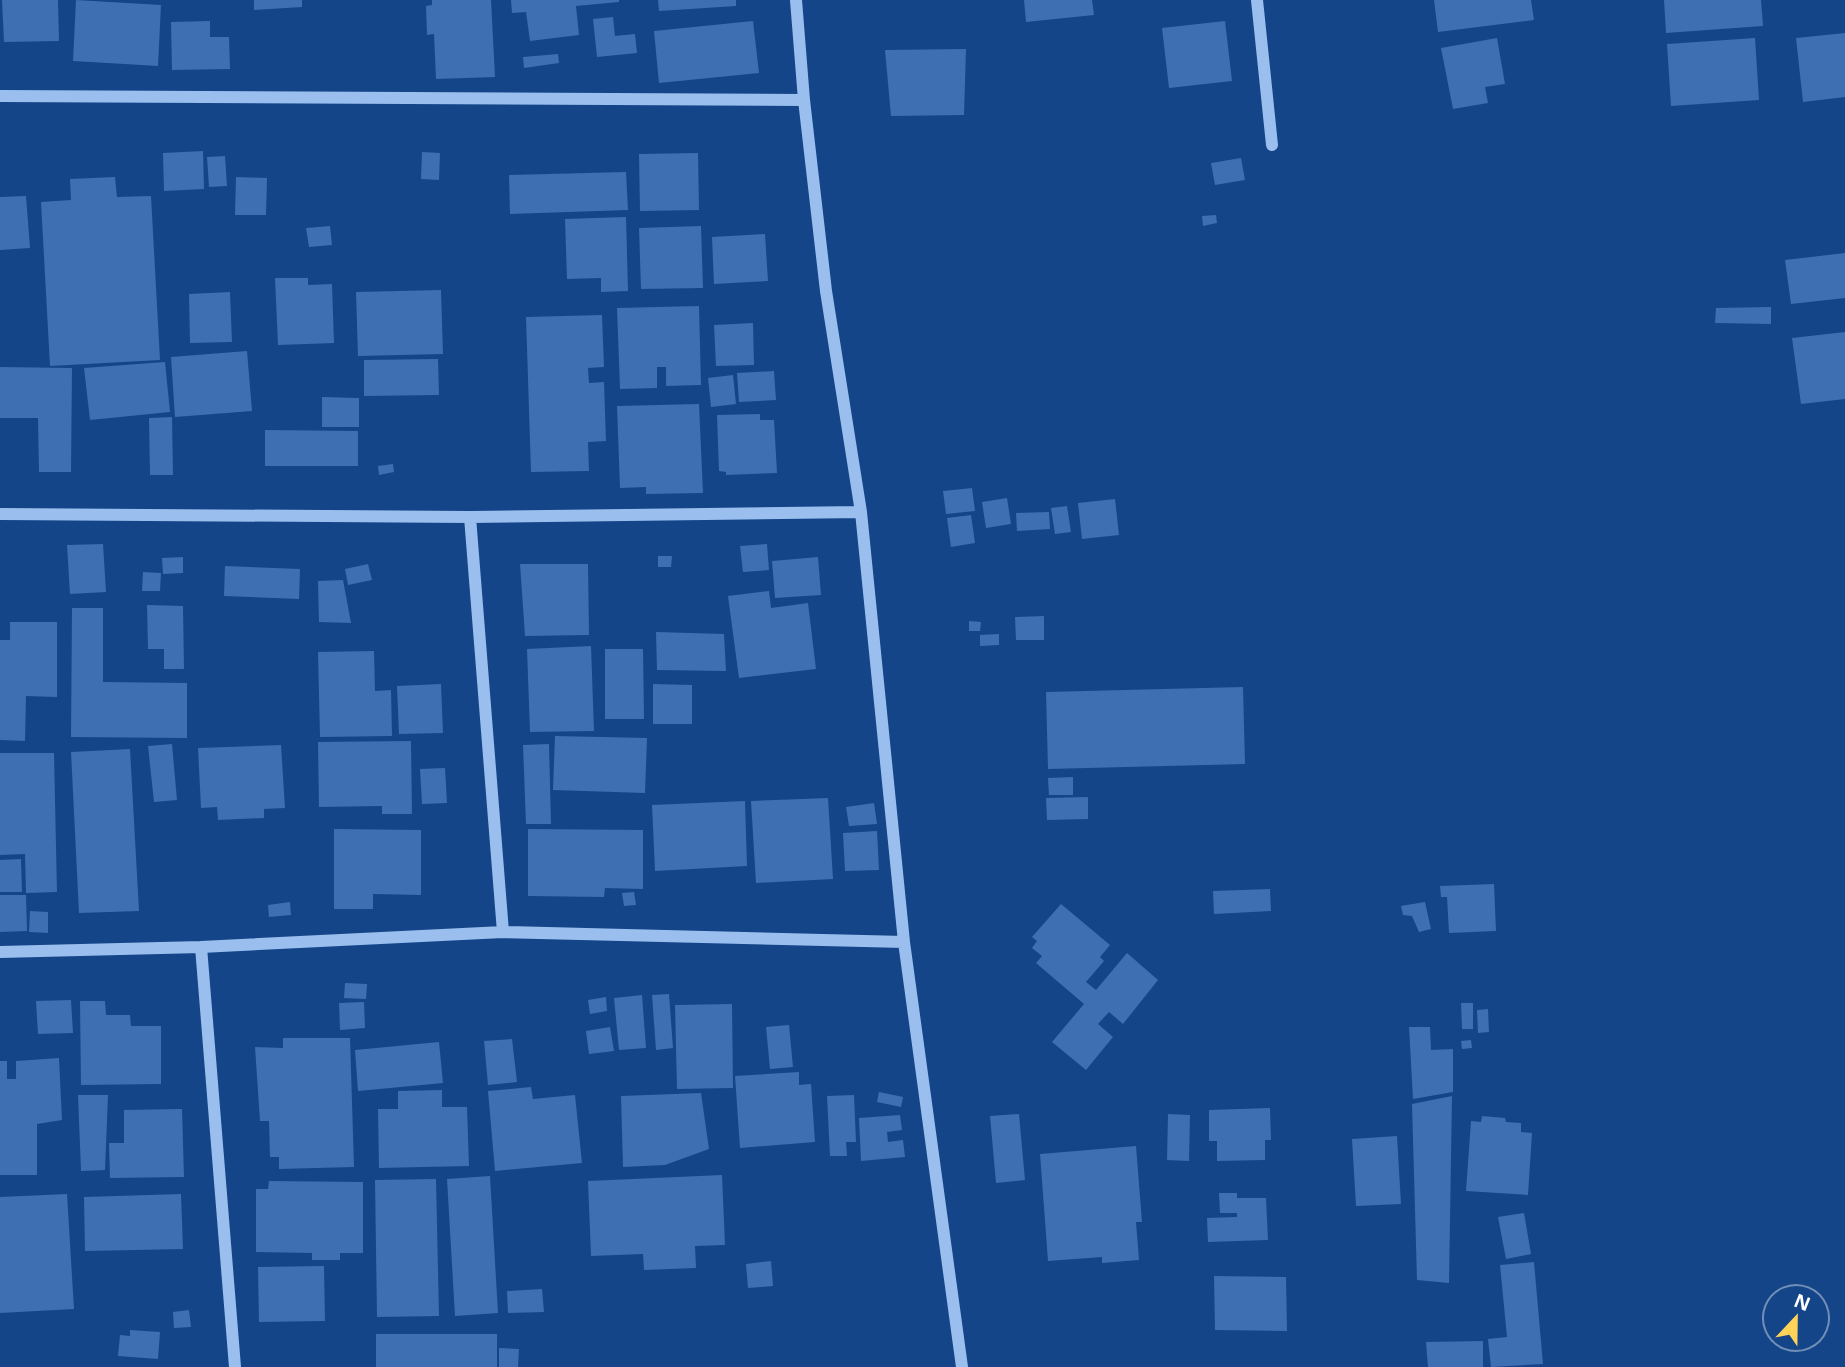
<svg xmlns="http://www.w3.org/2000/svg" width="1845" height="1367" viewBox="0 0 1845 1367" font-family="'Noto Sans',sans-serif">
<rect width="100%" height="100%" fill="#144588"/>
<!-- building -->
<path fill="#3d6fb2" d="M2 0H58L59 41 4 42Z
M76 0 161 5 158 66 73 61Z
M254 0H302V7L254 10Z
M432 0H491L495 77 436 79 434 34 427 35 426 6 432 5Z
M511 0H619V2L576 6 579 35 530 41 526 12 512 13Z
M658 0H736V6L659 11Z
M1024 0H1092L1094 15 1026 22Z
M1434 0H1531L1534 20 1438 32Z
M1664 0H1761L1763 26 1666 33Z
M613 17 615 36 635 34 637 53 597 57 593 19Z
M210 21V37H229L230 69 172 70 171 22Z
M753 21 759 73 659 83 654 31Z
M1225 21 1232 81 1169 88 1162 28Z
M1845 33V97L1803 102 1796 38Z
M1497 38 1505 84 1485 87 1488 103 1453 109 1441 48Z
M1755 38 1759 100 1671 106 1667 44Z
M966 49 964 115 891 116 885 50Z
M558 54 559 63 524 68 523 57Z
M203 151 204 189 164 191 163 153Z
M422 152 440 153 439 180 421 179Z
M698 153 699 210 640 211 639 154Z
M225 156 227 186 209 187 207 157Z
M1241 158 1245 180 1215 185 1211 163Z
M626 172 628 210 510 214 509 175Z
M115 177 117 197 151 196 160 360 50 366 41 202 71 200 70 179Z
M236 177 267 178 266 215H235Z
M26 196 30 248 0 250V197Z
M1216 215 1217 223 1203 226 1202 216Z
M626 217 628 291 601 292V278L567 279 565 219Z
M330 226 332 245 309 247 306 228Z
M701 226 703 288 641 289 639 228Z
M765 234 768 281 714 284 712 237Z
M1845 253V298L1791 304 1785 260Z
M275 278H308V285L332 284 334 343 278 345Z
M441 290 443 354 358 356 356 292Z
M230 292 232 342 190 343 189 294Z
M699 306 701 385 666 386V367H657V388L620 389 617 308Z
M1771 307V324L1715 323 1716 308Z
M602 315 604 367 588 368 589 383 604 382 606 441 588 442 589 471 531 472 526 317Z
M753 323 754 365 716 366 714 325Z
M1845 332V399L1801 404 1792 338Z
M247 351 252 411 175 417 171 357Z
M438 359 439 395 364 396V360Z
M165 362 170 412 90 420 84 368Z
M0 367 72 368 71 472H39L38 418H0Z
M774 371 776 400 739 402 737 373Z
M733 375 736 404 711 407 708 378Z
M322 397 359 398V427H322Z
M699 404 703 493 646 494V487L620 488 617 406Z
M760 414V420H774L777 473 726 475V472L719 471 717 415Z
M172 417 173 475H150L149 418Z
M265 430 358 431V466H265Z
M393 464 394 472 379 475 378 466Z
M972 488 975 511 946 514 943 491Z
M1007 498 1011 524 986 528 982 502Z
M1115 499 1119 535 1082 539 1078 503Z
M1067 506 1071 532 1055 534 1051 508Z
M1049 512 1050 529 1017 531 1016 513Z
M971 515 975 543 951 547 947 518Z
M103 544 106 592 70 594 67 545Z
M767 544 769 570 743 572 740 546Z
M658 556H672L671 567H658Z
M183 557V573L163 574 162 558Z
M818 557 821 595 775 598 772 561Z
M368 564 372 580 348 585 345 569Z
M520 564H588L589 635 525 636Z
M225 566 300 569 299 599 224 596Z
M143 572 161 573 160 591H142Z
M343 580 351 623 319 622 318 581Z
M769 591 771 608 808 603 816 669 739 678 728 596Z
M147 605 183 606 184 669H164V649H148Z
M72 608H103V682L187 683V738L71 737Z
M1044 616V640H1016L1015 617Z
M969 621 981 622 980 631H969Z
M10 622H57V697L26 696 25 741 0 740V640H10Z
M656 632 724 634 726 671 657 670Z
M999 634V645L980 646V635Z
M591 646 594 731 530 732 527 649Z
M605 649H643L644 719H605Z
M374 651 375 691 391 690 392 736 320 737 318 652Z
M441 684 443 733 399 734 397 686Z
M653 684 692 685V724H653Z
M1243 687 1245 764 1048 769 1046 692Z
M555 736 647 738 645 793 553 790Z
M411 741 412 814H382V806L319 807 318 742Z
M172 744 177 800 154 802 148 746Z
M549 744 551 824H526L523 745Z
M281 745 285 808 264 809V818L218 820 217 807 201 808 198 748Z
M130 749 139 911 79 913 71 752Z
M0 753H54L57 892 26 893 25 854 0 855Z
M445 768 447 803 422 804 420 769Z
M1073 777V795H1049L1048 778Z
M1088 797V819L1047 820 1046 798Z
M828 798 833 879 756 883 751 801Z
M745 801 747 866 655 871 652 805Z
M874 803 877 824 849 826 846 807Z
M334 829 421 830V895L373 894V909H334Z
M528 829 643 830V889L605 888 604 897 528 896Z
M877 831 879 870 845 871 843 833Z
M21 859 22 892H0V860Z
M1494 884 1496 931 1449 933 1447 897H1441L1440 886Z
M1270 889 1271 911 1214 914 1213 891Z
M634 892 636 905 624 906 622 893Z
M0 895H26L27 931 0 932Z
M290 902 291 915 269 917 268 905Z
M1425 902 1431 929 1419 932 1412 916 1403 915 1401 906Z
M1061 904 1110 945 1100 957 1104 961 1086 982 1096 990 1127 953 1158 980 1123 1024 1109 1012 1098 1024 1113 1037 1086 1070 1052 1042 1084 1004 1036 963 1042 956 1032 948 1037 941 1032 937Z
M30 911 48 912V933L29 932Z
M345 983 367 984 366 999 344 998Z
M669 994 673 1048 656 1050 652 995Z
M642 995 646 1048 619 1050 614 998Z
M606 997 607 1011 590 1014 588 1000Z
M71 1000 73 1033 38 1034 36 1001Z
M80 1001H105L106 1015H130L131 1026H161V1084L81 1085Z
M364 1002 365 1028 340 1030 339 1003Z
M1461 1003H1473V1029H1462Z
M732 1004 733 1088 677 1089 675 1005Z
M1488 1009 1489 1032 1478 1033 1477 1010Z
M789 1025 793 1067 770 1069 766 1027Z
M610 1027 614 1051 589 1054 586 1031Z
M1409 1027H1430L1431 1050 1453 1049V1092L1413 1099Z
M283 1038H350L354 1167 279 1169V1157H270L269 1121H260L255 1047 283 1048Z
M512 1039 517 1082 488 1085 484 1041Z
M1471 1040 1472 1048 1462 1049 1461 1041Z
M439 1042 443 1083 358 1091 355 1050Z
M59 1058 62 1120 37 1124V1175H0V1061H7V1079H16V1061Z
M799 1072V1085L811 1084 815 1142 740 1148 735 1076Z
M531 1087 533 1099 575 1095 582 1163 495 1171 488 1091Z
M442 1090V1107H467L469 1166 379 1168 378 1109H398V1091Z
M879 1092 903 1097 901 1107 877 1102Z
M701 1093 709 1149 665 1165 623 1167 621 1096Z
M78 1095H108L105 1170 81 1171Z
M854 1095 856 1142H846L847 1156H830L827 1096Z
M1452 1096 1449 1283 1417 1280 1412 1104Z
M1270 1108 1271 1140H1265V1160L1217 1161V1141H1209V1110Z
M182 1109 184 1177 110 1178 109 1143H124V1110Z
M1019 1114 1025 1180 996 1183 990 1116Z
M1168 1114 1190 1115 1189 1161 1167 1160Z
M900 1115 902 1130 887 1132 888 1142 903 1140 905 1157 861 1161 859 1118Z
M1482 1116 1505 1118 1506 1122 1521 1123V1132L1532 1133 1528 1195 1466 1191 1471 1121 1481 1122Z
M1397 1136 1401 1204 1356 1206 1352 1139Z
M1136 1146 1142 1222H1136L1139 1260 1102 1263V1257L1048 1261 1040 1154Z
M722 1175 725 1245 695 1246 696 1268 644 1270 643 1254 591 1256 588 1181Z
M490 1176 498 1313 455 1316 447 1179Z
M436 1179 439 1316 377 1317 375 1180Z
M269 1181 363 1182V1253H340V1260H312V1253L256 1252V1189H268Z
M1219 1193H1237V1198H1266L1268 1240 1208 1242 1207 1218 1237 1217V1213H1220Z
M67 1194 74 1309 0 1313V1197Z
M181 1194 183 1249 85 1251 84 1197Z
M1524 1213 1531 1254 1506 1259 1498 1217Z
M771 1261 773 1286 748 1288 746 1264Z
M1534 1262 1543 1364 1491 1367 1488 1339 1507 1337 1500 1265Z
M324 1266 325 1321 259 1322 258 1267Z
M1214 1276 1286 1277 1287 1331 1215 1330Z
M542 1289 544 1312 508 1313 507 1291Z
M189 1310 191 1327 174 1328 173 1312Z
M130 1330 160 1332 158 1359 118 1356 120 1335 130 1336Z
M376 1334H497V1367H376Z
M1483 1341V1367H1428L1426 1342Z
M499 1348 519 1349 518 1367H499Z"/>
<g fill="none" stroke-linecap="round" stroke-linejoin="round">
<!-- minor -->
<path stroke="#9abfef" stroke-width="12" d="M796 0 804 100 826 291 861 512 904 942 962 1367
M1257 0 1272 145
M0 96 804 100
M0 514 470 517 861 512
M470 517 503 932
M201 947 235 1367
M0 952 201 947 503 932 904 942"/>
</g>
<!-- north arrow -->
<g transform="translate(1796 1318) rotate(22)"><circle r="33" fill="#144588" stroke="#728fb8" stroke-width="2"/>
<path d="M0-5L12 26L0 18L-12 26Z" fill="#ffd258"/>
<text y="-10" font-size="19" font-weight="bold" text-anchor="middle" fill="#ffffff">N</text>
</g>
</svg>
